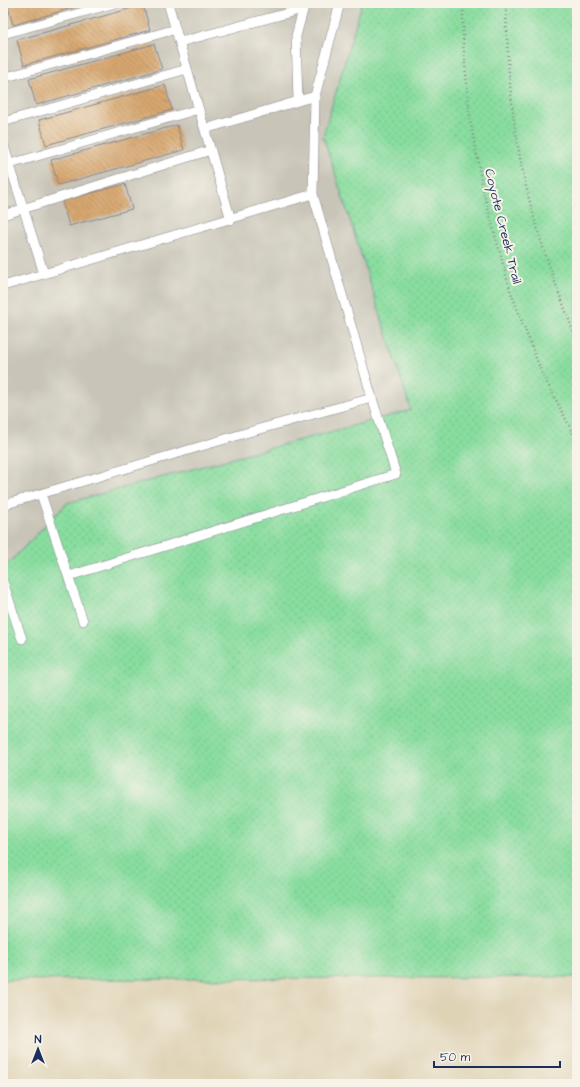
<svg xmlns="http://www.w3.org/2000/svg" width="580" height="1087" viewBox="0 0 580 1087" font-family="'Architects Daughter',sans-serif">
<defs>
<pattern id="grass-dots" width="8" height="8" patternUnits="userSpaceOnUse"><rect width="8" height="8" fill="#88dd9f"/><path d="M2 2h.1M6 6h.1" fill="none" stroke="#75be8b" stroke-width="1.8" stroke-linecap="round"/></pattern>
<pattern id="building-back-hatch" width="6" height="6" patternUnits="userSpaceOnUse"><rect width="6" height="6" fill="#d8a76f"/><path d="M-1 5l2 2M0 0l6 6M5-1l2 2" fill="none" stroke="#ae885e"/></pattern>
</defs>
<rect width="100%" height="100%" fill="#f7f3e8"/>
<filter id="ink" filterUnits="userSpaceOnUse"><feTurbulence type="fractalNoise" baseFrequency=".025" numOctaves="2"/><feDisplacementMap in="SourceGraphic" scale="8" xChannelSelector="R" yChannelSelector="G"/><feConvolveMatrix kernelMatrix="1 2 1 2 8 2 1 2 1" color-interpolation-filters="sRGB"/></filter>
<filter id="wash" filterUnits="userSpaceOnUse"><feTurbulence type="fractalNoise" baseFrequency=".012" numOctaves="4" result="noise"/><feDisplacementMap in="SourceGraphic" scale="16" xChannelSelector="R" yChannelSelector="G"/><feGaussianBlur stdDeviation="0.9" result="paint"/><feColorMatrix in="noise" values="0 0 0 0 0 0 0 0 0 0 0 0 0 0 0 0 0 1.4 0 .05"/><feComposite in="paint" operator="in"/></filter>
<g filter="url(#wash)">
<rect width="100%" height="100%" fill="#f0ddbc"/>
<!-- built -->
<path fill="#dfd3b6" d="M577 977V1084H3V980Z"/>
<!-- industrial -->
<path fill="#c8c4b8" d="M3 3H362L336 89 463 518 3 655Z"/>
<!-- grass -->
<path fill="url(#grass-dots)" stroke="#52867e" d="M362 3H577V977L3 980V569L67 503 411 410 323 136Z"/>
<g id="blocks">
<!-- building -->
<path fill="url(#building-back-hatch)" d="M7 3H89L13 25Z
M143 5 150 30 24 65 17 40Z
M154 44 162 69 36 105 29 79Z
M165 85 172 110 46 145 39 120Z
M177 125 184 150 58 185 51 160Z
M125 184 132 209 69 226 62 201Z"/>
</g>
</g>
<g filter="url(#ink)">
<use href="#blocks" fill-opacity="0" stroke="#86868d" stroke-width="1"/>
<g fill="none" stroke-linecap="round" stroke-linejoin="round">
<!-- lane casing -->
<g stroke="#86868d" stroke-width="10">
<path id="lane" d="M168 3 231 220
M3 34 116 3
M180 42 303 9
M3 78 176 29
M298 100 296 36 305 3
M3 122 187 69
M205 129 315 96 340 3
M3 143 44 274
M10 164 199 109
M313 194 315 96
M3 215 211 150
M3 286 313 194 372 398 249 432 3 505
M41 494 83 621
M69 576 396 474 372 398
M3 582 22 639"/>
</g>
<!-- path -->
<path stroke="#86868d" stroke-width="2.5" stroke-dasharray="1 3" stroke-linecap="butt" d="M463 3V42L470 119 484 194 510 290 541 371 577 441
M506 3C507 65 512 126 526 186 538 239 558 291 577 341"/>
<!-- lane -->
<use href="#lane" stroke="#fff" stroke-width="9"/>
</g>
</g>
<g text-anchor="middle" stroke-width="4" stroke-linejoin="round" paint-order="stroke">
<!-- street labels -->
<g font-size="13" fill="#1b2f5e" stroke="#f7f3e8">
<text transform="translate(504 226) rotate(76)" y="5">Coyote Creek Trail</text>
</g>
</g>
<!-- margin -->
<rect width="580" height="1087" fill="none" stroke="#f7f3e8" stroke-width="16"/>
<!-- north arrow -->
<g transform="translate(38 1049)" stroke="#f7f3e8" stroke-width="3" paint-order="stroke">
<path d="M0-3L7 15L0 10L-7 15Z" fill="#1b2f5e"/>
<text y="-6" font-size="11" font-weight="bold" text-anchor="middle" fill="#1b2f5e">N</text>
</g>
<!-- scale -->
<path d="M434 1061v6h126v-6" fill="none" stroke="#1b2f5e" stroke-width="2"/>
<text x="440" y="1061" font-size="12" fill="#1b2f5e" stroke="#f7f3e8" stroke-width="3" paint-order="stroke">50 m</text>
</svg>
